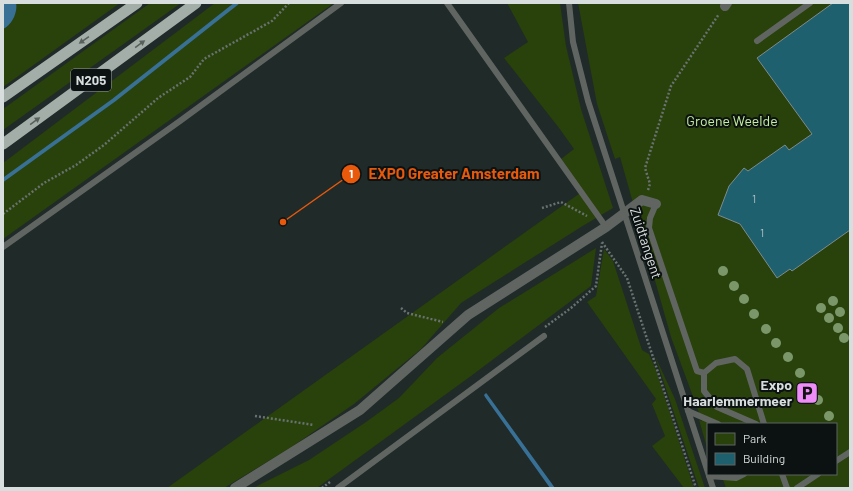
<svg xmlns="http://www.w3.org/2000/svg" width="853" height="491" viewBox="0 0 853 491" font-family="Barlow,sans-serif">
<rect width="100%" height="100%" fill="#1f2a29"/>
<!-- green -->
<path fill="#29410a" d="M10 3H120L3 87V24Z
M150 3H181L3 130V109Z
M215 3H334L3 239V163Z
M507 3H560L566 46 581 109 613 208 581 227 461 303 421 349 354 404 290 448 224 488H167L583 191 561 159 574 149 559 128 504 58 528 42Z
M578 3H850V488H726L721 474H836V424H708V451L699 420 702 421 671 337 620 157 615 159 597 104Z
M596 248 591 286 471 376 317 488H253L309 460 366 422 399 398 437 358 499 308Z
M604 249 613 261 642 350 649 354 656 370 694 488H684L652 446 665 436 652 404 656 399 587 302 596 296Z
M655 356 675 399 705 488H699Z"/>
<!-- water -->
<path fill="#387096" d="M3 3H16C18 12 12 25 3 29Z
M486 393 487 394 555 488H550L485 397 484 395Z"/>
<g fill="none" stroke-linecap="round" stroke-linejoin="round">
<!-- stream -->
<path stroke="#387096" stroke-width="4" d="M3 180 114 100 237 3"/>
</g>
<!-- building -->
<path fill="#1e606d" stroke="#7e8b8e" d="M833 3H850V230L792 271 790 269 777 278 740 224 718 215 729 186 744 168 748 171 785 145 789 150 812 134 757 58Z"/>
<g fill="none" stroke-linecap="round" stroke-linejoin="round">
<!-- path -->
<path stroke="#697271" stroke-width="2.5" stroke-dasharray="2 2" stroke-linecap="butt" d="M648 190 650 184 645 168 671 86 719 14
M542 208 561 202 587 216
M3 214 44 183 76 165 104 145 158 98 190 77 204 59 272 21 289 3
M602 242 627 278 696 488
M401 308 407 313 443 322
M545 327 571 308 596 286 602 243
M255 416 314 425
M322 488 330 482"/>
<!-- service -->
<path stroke="#606562" stroke-width="6" d="M447 3 606 227
M569 3 573 42 588 101 713 488
M757 41 810 3
M656 204 650 218 649 228 697 371 704 373
M3 247 180 121 341 3
M688 411 718 424
M756 424 717 407 704 391V373L716 363 735 359 747 369 764 424
M836 461 850 452
M782 474 787 488
M709 476 736 478 744 474
M338 488 544 336
M797 488 818 474"/>
<!-- pedestrian -->
<path stroke="#606562" stroke-width="10" d="M725 6 727 3
M235 488 360 410 468 315 606 227 642 200 656 204"/>
<!-- trunk -->
<path stroke="#a4aea8" stroke-width="11" d="M3 97 137 3
M3 144 196 3"/>
</g>
<!-- trees -->
<g fill="#7b976a">
<circle cx="723" cy="271" r="5"/>
<circle cx="734" cy="286" r="5"/>
<circle cx="744" cy="299" r="5"/>
<circle cx="833" cy="301" r="5"/>
<circle cx="821" cy="308" r="5"/>
<circle cx="840" cy="312" r="5"/>
<circle cx="754" cy="314" r="5"/>
<circle cx="829" cy="318" r="5"/>
<circle cx="838" cy="328" r="5"/>
<circle cx="766" cy="329" r="5"/>
<circle cx="844" cy="338" r="5"/>
<circle cx="776" cy="343" r="5"/>
<circle cx="788" cy="357" r="5"/>
<circle cx="800" cy="373" r="5"/>
<circle cx="810" cy="388" r="5"/>
<circle cx="818" cy="400" r="5"/>
<circle cx="829" cy="416" r="5"/>
</g>
<!-- one-way arrows -->
<defs><path id="oneway-solid" d="M-6-.8H1V-3.2L6.5 0L1 3.2V.8H-6Z"/></defs>
<g fill="#58605c">
<use href="#oneway-solid" transform="translate(84 40) rotate(145)"/>
<use href="#oneway-solid" transform="translate(140 44) rotate(-36)"/>
<use href="#oneway-solid" transform="translate(35 121) rotate(-36)"/>
</g>
<!-- icons -->
<defs>
<g id="parking-square" transform="scale(1.15)"><rect x="-9" y="-9" width="18" height="18" rx="4" fill="#ee8cf8" stroke="#0c1211"/><path d="M-3.5-5.5H1a3.5 3.5 0 0 1 0 7H-1V5.5H-3.5ZM-1-3.4V-.6H.8a1.4 1.4 0 0 0 0-2.8Z" fill="#111"/></g>
</defs>
<g fill-rule="evenodd">
<use href="#parking-square" x="807" y="393"/>
</g>
<g text-anchor="middle" stroke-width="4" stroke-linejoin="round" paint-order="stroke">
<!-- number labels -->
<g font-size="12" fill="#a9bec1">
<text x="754" y="203">1</text>
<text x="762" y="237">1</text>
</g>
<!-- shield labels -->
<rect fill="#0c1211" stroke="#9aa1a0" stroke-width="1" x="71" y="69" width="40" height="22" rx="3"/>
<g font-size="13" font-weight="bold" fill="#d7dedd">
<text x="91" y="85">N205</text>
</g>
<!-- park labels -->
<g font-size="14" fill="#c6f09f" stroke="#0c1211">
<text x="732" y="126">Groene Weelde</text>
</g>
<!-- street labels -->
<g font-size="14" fill="#d7dedd" stroke="#0c1211">
<text transform="translate(646 243) rotate(72)" y="5">Zuidtangent</text>
</g>
<!-- poi labels -->
<g font-size="14" font-weight="bold" fill="#d7dedd" stroke="#0c1211" text-anchor="end">
<text x="792" y="390">Expo<tspan x="792" dy="16">Haarlemmermeer</tspan></text>
</g>
</g>
<!-- callouts -->
<path fill="none" stroke="#e8590c" stroke-width="1.5" d="M283 222L351 174"/>
<g fill="#e8590c" stroke="#0c1211" stroke-width="1.5">
<circle cx="283" cy="222" r="4"/>
<circle cx="351" cy="174" r="10"/>
</g>
<g font-size="12" text-anchor="middle" font-weight="bold" fill="#fff">
<text x="351" y="178">1</text>
</g>
<g font-size="15" text-anchor="middle" font-weight="bold" fill="#e8590c" stroke="#0c1211" stroke-width="4" stroke-linejoin="round" paint-order="stroke">
<text x="454" y="179">EXPO Greater Amsterdam</text>
</g>
<!-- border -->
<rect width="853" height="491" fill="none" stroke="#d7dedd" stroke-width="8"/>
<!-- legend -->
<rect x="707" y="423" width="130" height="52" fill="#0c1211" stroke="#5d6463"/>
<rect x="715" y="433" width="20" height="12" fill="#29410a" stroke="#5d6463"/>
<text x="743" y="443" font-size="12" fill="#d7dedd">Park</text>
<rect x="715" y="453" width="20" height="12" fill="#1e606d" stroke="#5d6463"/>
<text x="743" y="463" font-size="12" fill="#d7dedd">Building</text>
</svg>
